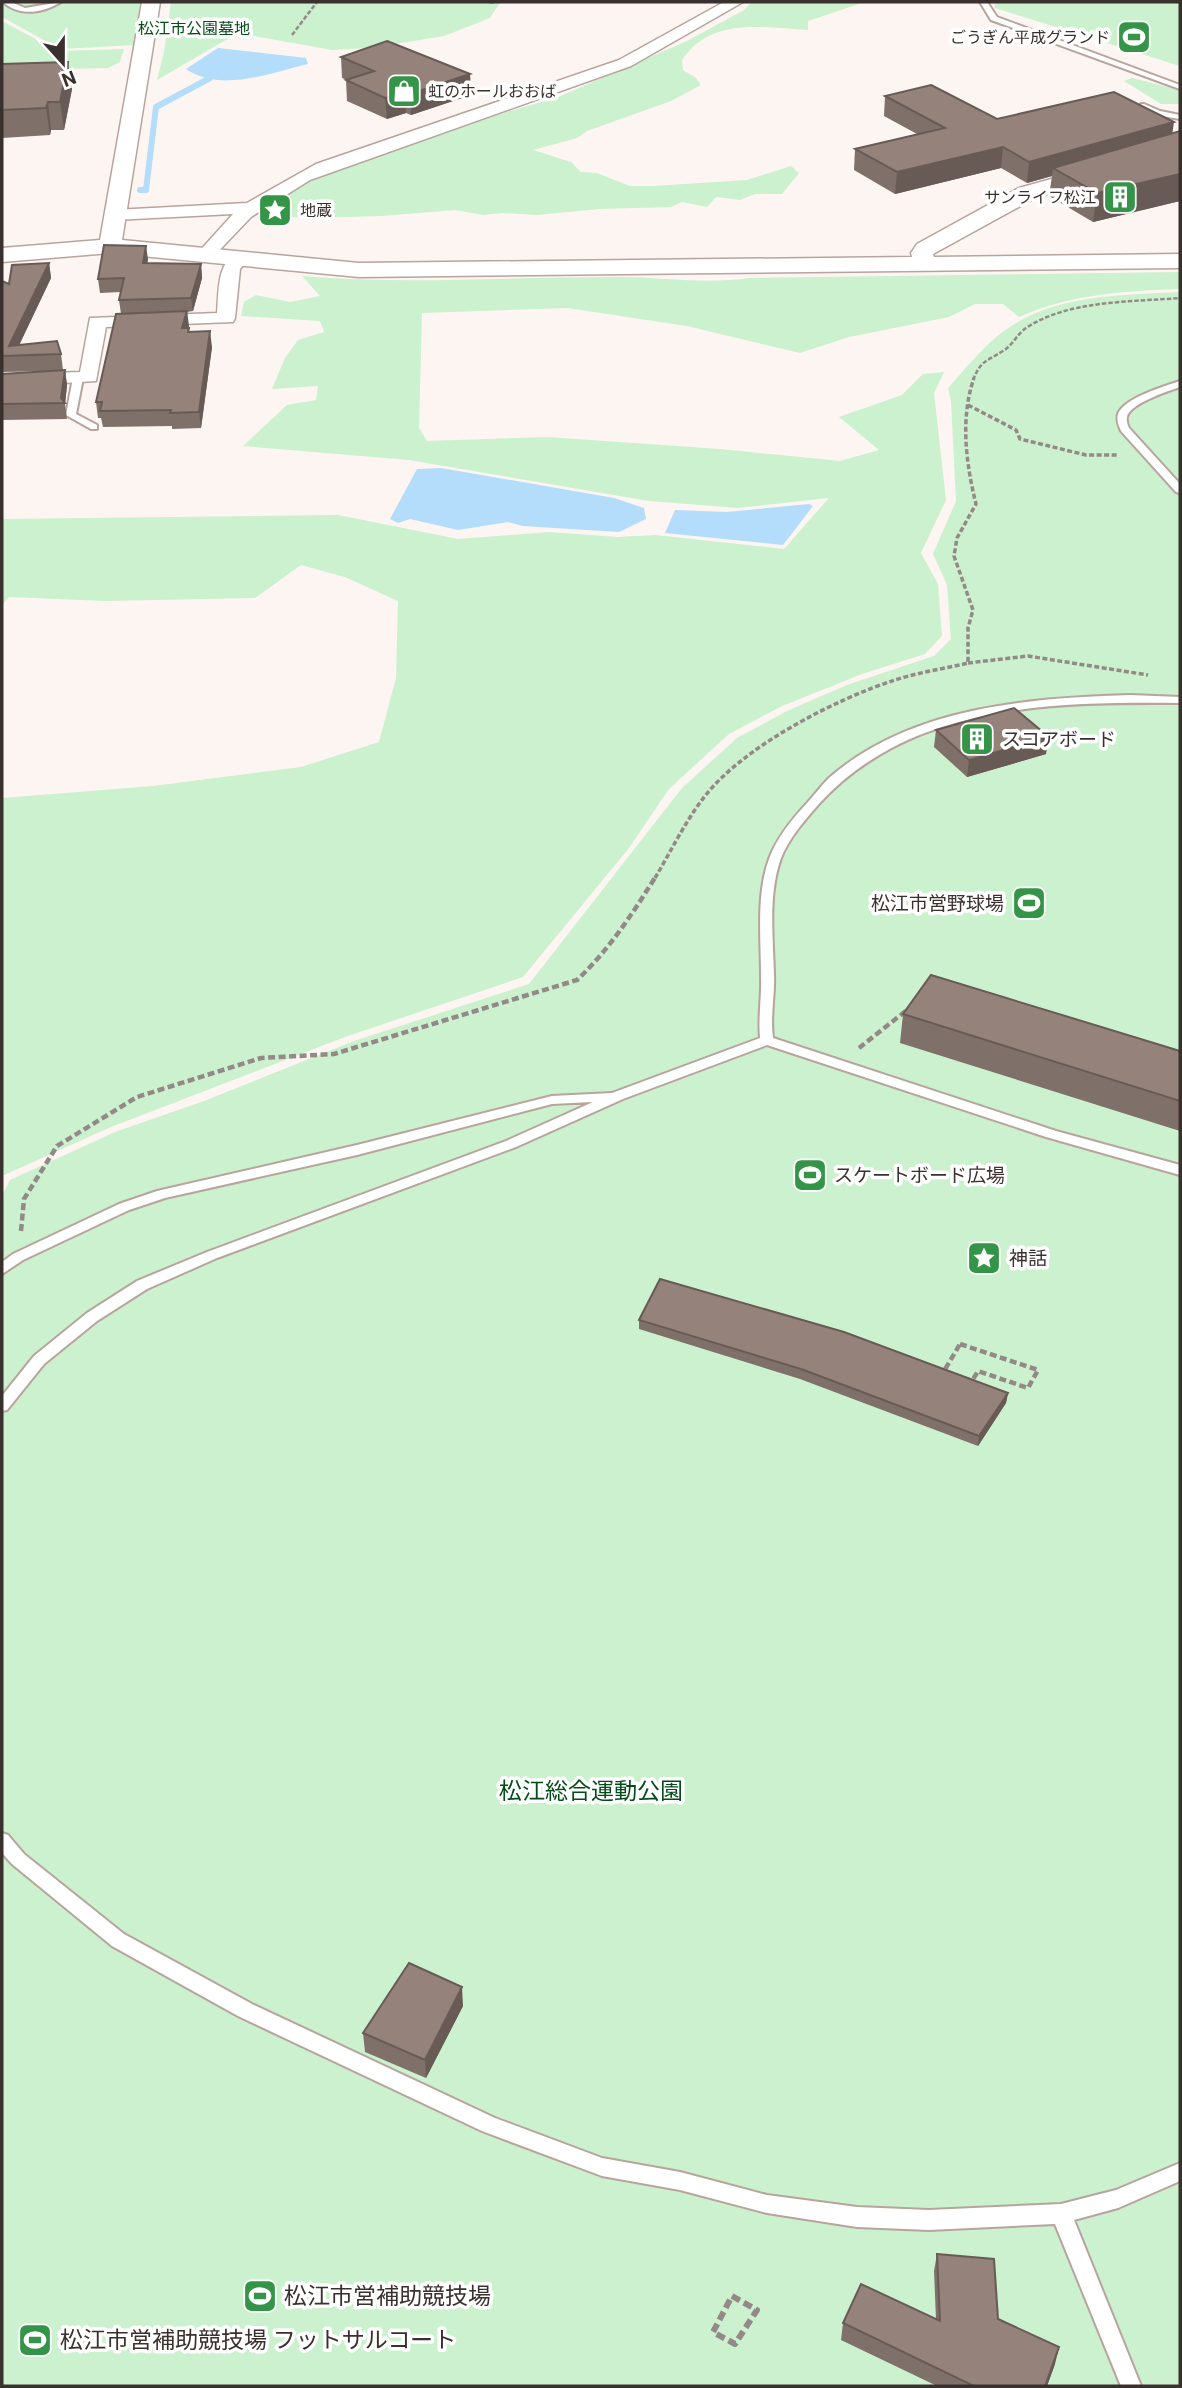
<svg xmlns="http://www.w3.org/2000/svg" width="1182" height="2388" viewBox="0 0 1182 2388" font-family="Roboto,'Noto Sans JP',sans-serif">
<rect width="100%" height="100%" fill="#fdf5f1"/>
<!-- green -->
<path fill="#cbf1ce" d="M2 2H140L136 45 60 49 2 17Z
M171 2H504L499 4 490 18 444 36 370 48 332 50 238 33 157 80 164 52Z
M752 2H865L808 21V30C762 28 712 16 682 60L683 70 696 78 701 85 671 101 587 131 577 138 533 150 571 162 581 172 597 173 630 186H653L747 180 791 166 799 173 782 194H755L740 200 716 197 707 207 682 202 671 207 599 209 537 215 502 213 483 215 455 210 381 216 311 218 289 217 270 204 329 169 488 117 556 98 687 41 744 10Z
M995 2H1180V66L995 8Z
M2 21 58 51 124 49 120 62 108 68 67 69 2 79Z
M1132 78 1180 90V104H1161L1124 81Z
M1180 272V289C1124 291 1071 294 1019 317L1003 304H975L949 317 849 337 800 353 687 326 567 308 422 313 419 428 427 441 547 437 720 449 840 461 879 450 839 417 902 395 923 374 944 372 934 393 946 500 921 553 938 584 942 636 925 654 862 674 782 706 729 734 669 789 629 848 523 977 345 1037 111 1127 2 1176V798L153 786 301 767 379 742 396 678 398 601 345 577 301 565 255 598 105 601 9 597 2 605V519L338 515 458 539 549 532 617 537 655 535 784 549 829 498 738 508 649 501 409 460 243 446 287 405 316 400 318 386 272 389 285 358 298 340 324 332 320 321 241 316 244 302 256 295 290 302 320 296 302 276C404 285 508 277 611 277 656 276 704 285 749 278Z
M1180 292V2386H2V1196L10 1180 115 1132 204 1101 354 1041 529 984 682 788 737 738 789 710 847 685 934 656 951 639 947 585 933 554 956 501 951 401 948 388C969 365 990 337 1018 322 1065 294 1127 295 1180 292Z"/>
<!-- water -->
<path fill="#b3ddfa" d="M218 48 306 58 308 64C269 73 222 93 186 69Z
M441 468 614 498 644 508 646 519 619 532 523 526 508 522 458 530 410 519 398 523 390 519 417 469Z
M809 504 813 506 783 545 665 533 675 510 727 512Z"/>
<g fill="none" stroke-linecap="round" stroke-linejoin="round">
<!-- stream -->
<path stroke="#b3ddfa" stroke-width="6" d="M140 190H146L156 107 210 78"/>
<!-- service casing -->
<g stroke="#b8a49c" stroke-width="4">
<path id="service" d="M3 2H11L25 8 61 2C43 13 20 17 3 2Z
M980 2H987L997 17 1180 85V89L991 20Z
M1144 104 1160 111 1180 115V119L1155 115 1141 108V104Z
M78 375 83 378 76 414 97 425V429H91L66 415 73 378Z
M1180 381V387C1168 391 1129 404 1127 417 1126 420 1128 426 1129 428L1180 484V493L1176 492 1121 431C1119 426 1116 420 1118 414 1124 398 1165 386 1180 381Z
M1130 695 1180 697V703C1053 702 910 703 818 805 804 821 789 838 781 858 768 894 773 936 774 974 775 996 770 1016 773 1038L1056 1131 1180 1165V1175L1046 1137 767 1045 623 1099 516 1147 217 1258 147 1289 97 1321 44 1364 7 1410 2 1411V1396L34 1356 87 1313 137 1281 207 1252 506 1141 593 1102 552 1104 357 1155 165 1198 129 1210 23 1260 2 1274V1262L13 1254 119 1204 157 1191 357 1145 552 1096 612 1093 760 1038C758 1016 762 996 761 975 761 937 756 895 769 859 777 837 793 818 808 802 815 794 822 785 829 778 910 707 1028 698 1130 695Z
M2 1833 8 1835 24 1854 124 1934 252 2004 495 2118 602 2158 680 2172 767 2195 857 2207 929 2210 1061 2204 1116 2190 1180 2163V2181L1118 2208 1074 2220 1141 2386H1121L1055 2224 929 2230 857 2227 767 2213 680 2190 602 2176 482 2131 238 2016 112 1946 12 1864 2 1853Z"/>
</g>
<!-- minor casing -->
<g stroke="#b8a49c" stroke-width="3">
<path id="minor" d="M724 2H743L631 66 310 180 251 217 212 258H200L197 254 233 214 114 220 105 215 114 210 247 203 316 164 619 60Z
M240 253 249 258 240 269 235 318 233 322 106 327 96 381 2 387V375L80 372 90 318 217 313C219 293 216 259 240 253Z"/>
</g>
<!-- tertiary casing -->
<g stroke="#b8a49c" stroke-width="3">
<path id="tertiary" d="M142 2H160L122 240 359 263 912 257 911 253 917 244 1019 188 1180 143V155L1035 198 933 254 934 257 1180 254V268L359 277 110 253 2 262V248L100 240Z"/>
</g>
<!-- path-far3 -->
<path stroke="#938a87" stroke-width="2.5" stroke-dasharray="4.5 2" stroke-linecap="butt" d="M489 2 495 3
M292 35 317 2
M973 380C981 360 987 361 1003 351 1013 345 1017 334 1026 328 1068 300 1131 302 1180 298"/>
<!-- path-far2 -->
<path stroke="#938a87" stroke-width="3.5" stroke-dasharray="5 2.5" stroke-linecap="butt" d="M968 405 1016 430 1020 439 1086 455H1117
M968 663 1028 656 1148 675
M655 878C671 851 686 820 705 796 744 746 836 699 895 680 919 672 944 669 968 663V628L973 610 954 556 957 538 976 504C966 464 960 418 974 378"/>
<!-- path-far1 -->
<path stroke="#938a87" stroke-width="4.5" stroke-dasharray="7 3.5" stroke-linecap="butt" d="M859 1048 907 1010
M21 1231 24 1199 57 1146 137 1097 261 1058 334 1054 577 980C609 950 633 913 656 876
M960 1344 1038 1370 1028 1388 978 1371 972 1381 944 1371Z"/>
<!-- path -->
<path stroke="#938a87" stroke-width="6" stroke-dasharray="9 4.5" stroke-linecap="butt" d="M732 2296 757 2310 735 2344 713 2332Z"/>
<!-- service -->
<use href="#service" fill="#fff" fill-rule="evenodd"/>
<!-- minor -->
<use href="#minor" fill="#fff" fill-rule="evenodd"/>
<!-- tertiary -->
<use href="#tertiary" fill="#fff" fill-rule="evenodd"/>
</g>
<!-- wall -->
<path fill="#80706a" d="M341 57 470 74 471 95 411 115 406 113 387 119 347 101 346 80H347L342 78Z
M68 62 72 89 64 130H51L50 135 2 138V64Z
M885 96 997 119 1173 133 1180 131V201L1093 222 1049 196 1052 176 1027 183 1001 168 895 194 854 170 855 149 917 134 884 116Z
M148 259 147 263 201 264 202 278 193 311 187 312 189 332 212 347 201 428 172 429V426L103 427 101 418H98L96 402 121 314 119 300 121 292 100 293 98 279Z
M49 263 51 278 19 345 61 354 63 370H65L67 385 65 404 67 419 2 420V374L51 371 2 372V373V281L9 284Z
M936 730 1046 754 967 777 934 747Z
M903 1014 1180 1051V1131L900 1043Z
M639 1320 1008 1393 1006 1403 978 1446 800 1379 639 1329Z
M463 2006 426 2078 365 2052 363 2033Z
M937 2254 998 2319 1055 2364 1047 2386H937L841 2340 843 2323 936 2319 934 2271Z"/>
<!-- shaded-wall -->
<path fill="#685b56" d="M68 62 72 89 64 130 60 102Z
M470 74 471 95 411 115 410 94Z
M405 92 406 113 387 119 385 98Z
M48 102 51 130 50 135 46 108Z
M1174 122 1171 143 1053 168 1052 176 1027 183 1029 162Z
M1003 147 1001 168 895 194 897 172Z
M1180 174V201L1093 222 1097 193Z
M146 246 148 259 145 277 143 263Z
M49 263 51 278 14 356 9 346Z
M201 264 202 278 193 311 191 298Z
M187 311 189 326 184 343 182 328Z
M210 331 212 347 201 428 199 412Z
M65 370 67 385 65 404 61 398Z
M1049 737 1046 754 967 777 969 760Z
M1008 1393 1006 1403 978 1446 979 1436Z
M462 1987 463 2006 426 2078 425 2060Z
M1059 2347 1055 2364 1047 2386H1045Z"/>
<!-- building -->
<path fill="#95827b" stroke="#685b56" stroke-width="2" d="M387 41 470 74 410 94 405 92 385 98 346 80 374 71 341 57Z
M68 62 60 102H48L46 108 2 110V64Z
M931 85 997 119 1114 92 1174 122 1029 162 1003 147 897 172 855 149 945 128 885 96Z
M1180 131V174L1097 193 1053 168Z
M104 245 146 246 143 263 201 264 191 298 119 300 124 278 98 279Z
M49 263 9 346 57 341 61 354 2 356V281L9 284 12 265Z
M187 311 182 328H189L188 332 210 331 199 412 170 413 171 410 100 411 102 402H96L116 314Z
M65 370 61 398 65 403 2 404V374Z
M1014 708 1049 737 969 760 936 730Z
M931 975 1180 1051V1101L903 1014Z
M660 1279 844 1332 1008 1393 979 1436 801 1369 639 1320Z
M409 1963 462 1987 425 2060 363 2033Z
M937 2254 994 2259 998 2319 1059 2347 1045 2386H971L972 2385 843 2323 861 2284 940 2321Z"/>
<!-- icons -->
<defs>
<g id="stadium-square" transform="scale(1.75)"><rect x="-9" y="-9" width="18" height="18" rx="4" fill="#349447" stroke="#fff"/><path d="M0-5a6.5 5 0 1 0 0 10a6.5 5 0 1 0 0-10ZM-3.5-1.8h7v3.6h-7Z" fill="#fff"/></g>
<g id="shop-square" transform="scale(1.75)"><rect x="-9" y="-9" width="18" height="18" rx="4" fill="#349447" stroke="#fff"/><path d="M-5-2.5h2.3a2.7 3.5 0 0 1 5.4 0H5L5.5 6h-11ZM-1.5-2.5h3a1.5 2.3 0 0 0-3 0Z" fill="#fff"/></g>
<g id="building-square" transform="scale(1.75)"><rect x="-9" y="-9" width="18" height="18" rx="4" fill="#349447" stroke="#fff"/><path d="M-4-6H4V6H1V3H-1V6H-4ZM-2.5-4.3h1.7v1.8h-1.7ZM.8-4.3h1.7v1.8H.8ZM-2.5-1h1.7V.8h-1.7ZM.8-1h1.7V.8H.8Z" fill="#fff"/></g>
<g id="sight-square" transform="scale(1.75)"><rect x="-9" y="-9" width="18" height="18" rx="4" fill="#349447" stroke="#fff"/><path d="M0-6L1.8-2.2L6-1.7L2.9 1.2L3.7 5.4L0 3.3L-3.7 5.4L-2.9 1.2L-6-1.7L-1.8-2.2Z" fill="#fff"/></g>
</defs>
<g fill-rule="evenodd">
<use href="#stadium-square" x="1134" y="37"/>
<use href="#shop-square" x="404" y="91"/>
<use href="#building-square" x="1120" y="197"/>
<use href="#sight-square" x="275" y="210"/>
<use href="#building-square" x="977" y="739"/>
<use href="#stadium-square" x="1029" y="903"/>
<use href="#stadium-square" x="810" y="1175"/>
<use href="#sight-square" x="984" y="1258"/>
<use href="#stadium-square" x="260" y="2296"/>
<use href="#stadium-square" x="35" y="2340"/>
</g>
<g text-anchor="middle" stroke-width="7" stroke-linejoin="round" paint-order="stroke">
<!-- far-park labels -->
<g font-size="16" fill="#044c19" stroke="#fff">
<text x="194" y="34">松江市公園墓地</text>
</g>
<!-- far-poi labels -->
<g font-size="16" fill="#3a312e" stroke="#fff" text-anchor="end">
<text x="1110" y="43">ごうぎん平成グランド</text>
<text x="428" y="97" text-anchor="start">虹のホールおおば</text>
<text x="1096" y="203">サンライフ松江</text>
<text x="300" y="216" text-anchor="start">地蔵</text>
</g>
<!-- poi labels -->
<g font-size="19" fill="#3a312e" stroke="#fff" text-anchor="start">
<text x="1002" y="746">スコアボード</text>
<text x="1004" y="910" text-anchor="end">松江市営野球場</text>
<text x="834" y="1182">スケートボード広場</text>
<text x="1009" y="1265">神話</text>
</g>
<!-- near-park labels -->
<g font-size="23" fill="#044c19" stroke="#fff">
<text x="591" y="1799">松江総合運動公園</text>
</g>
<!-- near-poi labels -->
<g font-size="23" fill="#3a312e" stroke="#fff" text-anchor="start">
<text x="284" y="2304">松江市営補助競技場</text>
<text x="60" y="2348">松江市営補助競技場 フットサルコート</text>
</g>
</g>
<!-- border -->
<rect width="1182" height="2388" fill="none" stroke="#3a312e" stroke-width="7"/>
<!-- north arrow -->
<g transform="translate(63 63) rotate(159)" stroke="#ffffff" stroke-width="5" paint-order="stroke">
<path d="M0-5L12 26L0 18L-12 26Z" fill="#3a312e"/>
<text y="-10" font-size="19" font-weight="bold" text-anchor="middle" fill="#3a312e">N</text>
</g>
</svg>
